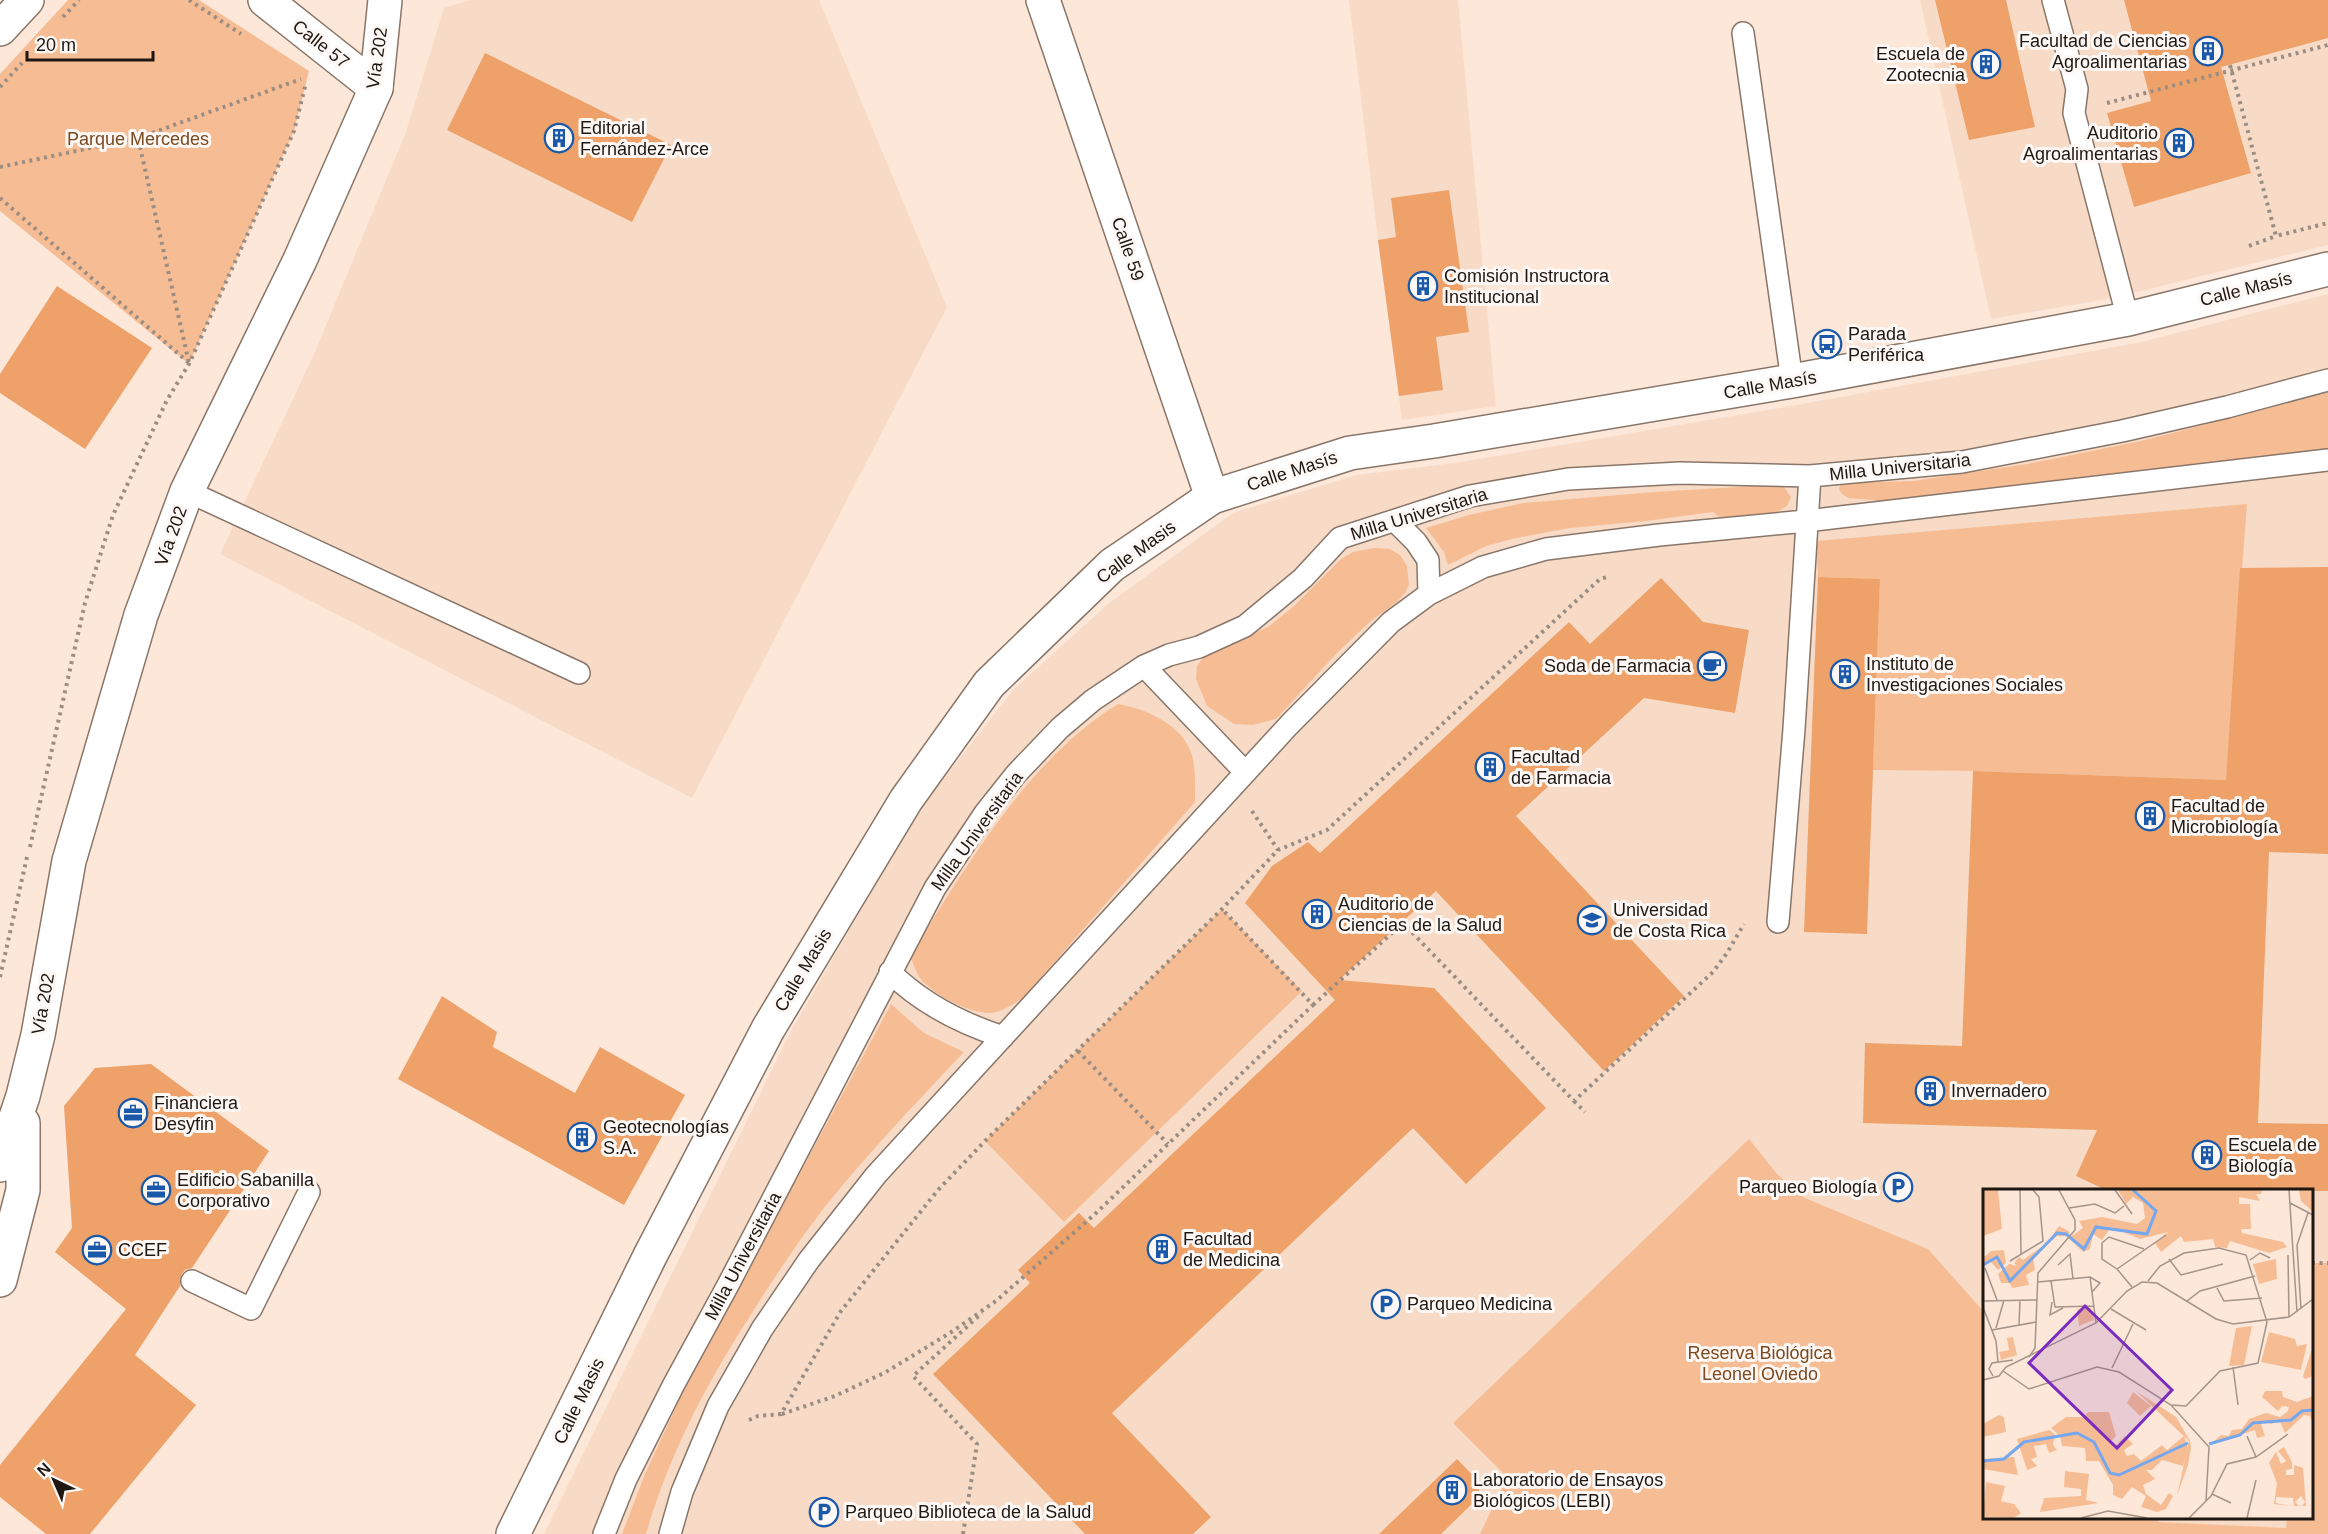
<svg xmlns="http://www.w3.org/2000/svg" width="2328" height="1534" viewBox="0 0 2328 1534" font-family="Arial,sans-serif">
<rect width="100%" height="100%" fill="#fde7d8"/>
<!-- built -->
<path fill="#f7dbc7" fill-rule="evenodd" d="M470 0H819L947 307 692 798 220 554 315 352 406 132 444 8Z
M1349 0H1458L1496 406 1402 420 1378 240Z
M1920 0H2328V245L2113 298 1991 319Z
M2328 294V1534H544L792 1029 919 810 1014 689 1108 604 1233 513 1356 475 1455 463 1797 405 2142 342ZM1984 1190H2312V1518H1984Z"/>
<!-- green -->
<path fill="#f6bd95" d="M68 0H199L309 71 294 131 189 364 0 211V74Z
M2328 393V450L2218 461 1896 502 1848 498 1842 494 1839 490 1840 485 1845 483 1913 481 2027 464 2141 441Z
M1771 485 1784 487 1791 497 1787 506 1774 514 1724 521 1713 512 1646 521 1570 528 1516 538 1486 546 1448 565 1444 552 1426 528 1469 515 1523 503 1654 492Z
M2247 504 2226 780 1973 771 1873 770 1880 579 1818 577 1816 541Z
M1374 548 1390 549 1400 555 1407 566 1409 585 1405 593 1397 602 1372 620 1337 653 1276 719 1253 725 1234 724 1207 706 1196 679 1197 666 1205 654 1268 627 1294 606 1341 559 1353 552Z
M1118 704C1147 709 1183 725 1192 755 1196 770 1195 787 1195 802L1022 999C1014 1003 1005 1010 996 1012 977 1018 931 994 920 978 916 972 913 963 910 956 966 867 1027 760 1118 704Z
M1222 909 1302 991 1064 1222 985 1141Z
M891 1004 924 1033 964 1052C916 1103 868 1153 824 1208 800 1239 778 1272 757 1305 709 1379 671 1449 646 1534H622L645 1474 688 1381Z
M1749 1139 1777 1174 1805 1198 1928 1249 1984 1312V1518H2158V1522L2286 1528 2287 1518H2312V1263H2328V1534H1480L1507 1477 1453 1423Z"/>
<!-- building -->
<path fill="#eea168" d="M1935 0H2006L2035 127 1969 140Z
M2124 0H2328V38L2221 67 2251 173 2134 207 2107 113 2151 101Z
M485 53 671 145 632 222 447 130Z
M1449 190 1469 332 1436 337 1443 390 1399 396 1378 240 1396 237 1391 198Z
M57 286 152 348 85 449 0 393V374Z
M2328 567V854L2269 852 2258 1123 2328 1124V1191H2108L2076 1176 2097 1130 1863 1123 1865 1043 1962 1046 1973 771 2226 780 2240 568Z
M1818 577 1880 579 1867 934 1804 932Z
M1661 578 1703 622 1749 630 1735 713 1644 698 1516 816 1684 996 1604 1071 1436 891 1339 980 1434 988 1546 1108 1466 1184 1413 1128 1112 1413 1211 1517 1193 1534H1085L933 1374 1030 1283 1018 1270 1079 1213 1094 1228 1335 1000 1245 903 1272 866 1308 842 1320 853 1569 622 1590 644Z
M442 996 497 1032 493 1047 575 1093 600 1047 685 1095 624 1205 398 1079Z
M151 1064 269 1151 192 1268 185 1270 181 1275 180 1286 135 1355 196 1405 90 1534H46L0 1497V1465L126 1309 55 1252 72 1228 64 1106 95 1068Z
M1457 1459 1479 1482V1497L1441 1534H1379Z"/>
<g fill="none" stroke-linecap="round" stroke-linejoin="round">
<!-- service casing -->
<g stroke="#897669" stroke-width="24">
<path id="service" d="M2053 0 2077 89 2074 113 2128 319
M1743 33 1792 381
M187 491 579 673
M1395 521 1416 542 1428 560 1429 594
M1144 666 1245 772
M1778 922 1794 729 1810 476
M890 972C922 1004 960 1023 1003 1037
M192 1281 251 1309 309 1192
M604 1534 626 1479 674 1384 728 1285 935 888 985 813 1016 774 1060 728 1093 700 1144 666 1169 655 1199 647 1245 626 1303 578 1340 538 1470 496 1568 479 1680 473 1810 476 1962 462 2122 431 2227 407 2328 380
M670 1534 682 1492 718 1406 762 1329 809 1260 876 1175 1289 725 1391 622 1429 594 1483 567 1546 549 1659 535 1806 521 2328 460"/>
</g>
<!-- minor casing -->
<g stroke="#897669" stroke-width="36">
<path id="minor" d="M265 0 376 88
M1043 0 1212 497
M0 29 27 0"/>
</g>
<!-- tertiary casing -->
<g stroke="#897669" stroke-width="36">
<path id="tertiary" d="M513 1534 650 1256 768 1029 906 800 989 684 1112 565 1212 497 1350 453 1434 441 1792 381 2128 319 2328 269"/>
</g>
<!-- secondary casing -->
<g stroke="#897669" stroke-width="36">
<path id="secondary" d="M0 1165 23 1096 38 1035 69 861 141 615 187 491 300 260 376 88 385 0
M0 1280 23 1190V1123"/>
</g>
<!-- path -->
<path stroke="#9c8d82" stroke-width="4" stroke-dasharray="3 4.5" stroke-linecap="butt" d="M189 0 241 34
M63 17 79 0
M2230 65 2276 236 2328 223
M0 87 22 63
M2107 103 2328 45
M138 138 301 79
M0 167 138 138 189 363
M0 198 189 363
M2249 246 2276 236
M1252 811 1278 850
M30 847 85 603 113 515 167 400 189 364 294 131 306 83
M0 977 27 857
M1313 1005 1403 923 1574 1101 1713 972 1727 953 1744 924
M1078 1051 1168 1144
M1574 1101 1585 1112
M2312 1263H2328
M782 1414 835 1396 886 1372 953 1331 996 1301 1094 1215 1313 1005 1222 909
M749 1420 758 1416 781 1414 841 1311 938 1190 985 1141 1222 909 1278 850 1327 830 1600 579 1607 577
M963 1534 977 1444 913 1376 982 1313"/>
<!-- service -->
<use href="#service" stroke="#fff" stroke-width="21"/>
<!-- minor -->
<use href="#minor" stroke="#fff" stroke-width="33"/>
<!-- tertiary -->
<use href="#tertiary" stroke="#fff" stroke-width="33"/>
<!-- secondary -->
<use href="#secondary" stroke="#fff" stroke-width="33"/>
</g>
<!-- icons -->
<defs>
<g id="building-ring" transform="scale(1.5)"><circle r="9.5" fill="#fdf8f5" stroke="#1a59a9" stroke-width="1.5"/><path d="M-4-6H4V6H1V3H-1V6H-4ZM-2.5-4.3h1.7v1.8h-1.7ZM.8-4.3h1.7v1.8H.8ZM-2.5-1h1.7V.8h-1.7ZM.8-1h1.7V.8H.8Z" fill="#1a59a9"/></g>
<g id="bus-ring" transform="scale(1.5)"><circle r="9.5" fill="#fdf8f5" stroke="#1a59a9" stroke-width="1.5"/><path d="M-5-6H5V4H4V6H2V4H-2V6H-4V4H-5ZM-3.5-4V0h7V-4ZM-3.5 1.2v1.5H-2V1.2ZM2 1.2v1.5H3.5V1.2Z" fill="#1a59a9"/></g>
<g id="cafe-ring" transform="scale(1.5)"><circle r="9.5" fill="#fdf8f5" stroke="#1a59a9" stroke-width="1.5"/><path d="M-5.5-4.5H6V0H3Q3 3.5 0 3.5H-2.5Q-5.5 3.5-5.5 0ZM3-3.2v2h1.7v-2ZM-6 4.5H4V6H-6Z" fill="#1a59a9"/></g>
<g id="university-ring" transform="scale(1.5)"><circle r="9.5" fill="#fdf8f5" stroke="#1a59a9" stroke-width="1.5"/><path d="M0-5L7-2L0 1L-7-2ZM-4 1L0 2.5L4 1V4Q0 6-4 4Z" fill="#1a59a9"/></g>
<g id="office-ring" transform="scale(1.5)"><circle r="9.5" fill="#fdf8f5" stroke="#1a59a9" stroke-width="1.5"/><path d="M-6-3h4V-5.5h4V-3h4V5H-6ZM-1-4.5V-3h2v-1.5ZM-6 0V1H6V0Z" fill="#1a59a9"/></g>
<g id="parking-ring" transform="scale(1.5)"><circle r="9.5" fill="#fdf8f5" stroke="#1a59a9" stroke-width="1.5"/><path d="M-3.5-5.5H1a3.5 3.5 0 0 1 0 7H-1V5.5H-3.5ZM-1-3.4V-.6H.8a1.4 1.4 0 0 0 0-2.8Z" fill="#1a59a9"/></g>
</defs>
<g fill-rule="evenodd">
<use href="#building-ring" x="2208" y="51"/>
<use href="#building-ring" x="1986" y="64"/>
<use href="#building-ring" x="559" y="138"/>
<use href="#building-ring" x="2179" y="143"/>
<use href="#building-ring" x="1423" y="286"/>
<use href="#bus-ring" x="1827" y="344"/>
<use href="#cafe-ring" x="1712" y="666"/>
<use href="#building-ring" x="1845" y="674"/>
<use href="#building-ring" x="1490" y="767"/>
<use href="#building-ring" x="2150" y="816"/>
<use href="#building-ring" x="1317" y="914"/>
<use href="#university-ring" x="1592" y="920"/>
<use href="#building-ring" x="1930" y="1091"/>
<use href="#office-ring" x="133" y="1113"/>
<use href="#building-ring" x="582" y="1137"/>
<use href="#building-ring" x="2207" y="1155"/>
<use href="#parking-ring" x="1898" y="1187"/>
<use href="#office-ring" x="156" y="1190"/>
<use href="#building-ring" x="1162" y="1249"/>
<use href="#office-ring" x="97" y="1250"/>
<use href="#parking-ring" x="1386" y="1304"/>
<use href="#building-ring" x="1452" y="1490"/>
<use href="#parking-ring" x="824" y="1512"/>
</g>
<g text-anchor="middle" stroke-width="6" stroke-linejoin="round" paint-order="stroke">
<!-- poi labels -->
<g font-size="18" fill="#1e1712" stroke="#fdf8f5" text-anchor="start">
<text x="2187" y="47" text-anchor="end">Facultad de Ciencias<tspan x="2187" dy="21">Agroalimentarias</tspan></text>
<text x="1965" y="60" text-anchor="end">Escuela de<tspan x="1965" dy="21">Zootecnia</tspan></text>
<text x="580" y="134">Editorial<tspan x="580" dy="21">Fernández-Arce</tspan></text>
<text x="2158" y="139" text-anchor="end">Auditorio<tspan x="2158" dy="21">Agroalimentarias</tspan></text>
<text x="1444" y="282">Comisión Instructora<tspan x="1444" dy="21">Institucional</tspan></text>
<text x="1848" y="340">Parada<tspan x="1848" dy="21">Periférica</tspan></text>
<text x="1866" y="670">Instituto de<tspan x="1866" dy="21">Investigaciones Sociales</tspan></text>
<text x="1691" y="672" text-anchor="end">Soda de Farmacia</text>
<text x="1511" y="763">Facultad<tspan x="1511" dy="21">de Farmacia</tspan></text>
<text x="2171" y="812">Facultad de<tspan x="2171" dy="21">Microbiología</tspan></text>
<text x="1338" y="910">Auditorio de<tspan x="1338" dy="21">Ciencias de la Salud</tspan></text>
<text x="1613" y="916">Universidad<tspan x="1613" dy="21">de Costa Rica</tspan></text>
<text x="1951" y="1097">Invernadero</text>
<text x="154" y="1109">Financiera<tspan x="154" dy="21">Desyfin</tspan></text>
<text x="603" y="1133">Geotecnologías<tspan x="603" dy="21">S.A.</tspan></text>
<text x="2228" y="1151">Escuela de<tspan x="2228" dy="21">Biología</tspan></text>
<text x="177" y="1186">Edificio Sabanilla<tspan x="177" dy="21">Corporativo</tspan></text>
<text x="1877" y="1193" text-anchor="end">Parqueo Biología</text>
<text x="1183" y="1245">Facultad<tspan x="1183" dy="21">de Medicina</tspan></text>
<text x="118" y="1256">CCEF</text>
<text x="1407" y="1310">Parqueo Medicina</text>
<text x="1473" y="1486">Laboratorio de Ensayos<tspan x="1473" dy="21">Biológicos (LEBI)</tspan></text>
<text x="845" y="1518">Parqueo Biblioteca de la Salud</text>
</g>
<!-- street labels -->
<g font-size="18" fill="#1e1712" stroke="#fdf8f5">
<text transform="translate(321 44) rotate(38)" y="6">Calle 57</text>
<text transform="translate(377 58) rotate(-82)" y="6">Vía 202</text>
<text transform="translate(1128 249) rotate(71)" y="6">Calle 59</text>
<text transform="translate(2246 289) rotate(-14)" y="6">Calle Masís</text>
<text transform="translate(1770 385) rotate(-10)" y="6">Calle Masís</text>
<text transform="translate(1900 467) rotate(-6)" y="6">Milla Universitaria</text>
<text transform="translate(1292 471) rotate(-18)" y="6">Calle Masís</text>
<text transform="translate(1419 514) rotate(-17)" y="6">Milla Universitaria</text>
<text transform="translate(171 536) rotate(-70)" y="6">Vía 202</text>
<text transform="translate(1136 552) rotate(-36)" y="6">Calle Masis</text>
<text transform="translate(977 831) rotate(-54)" y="6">Milla Universitaria</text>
<text transform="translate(803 970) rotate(-59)" y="6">Calle Masis</text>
<text transform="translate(43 1004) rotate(-80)" y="6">Vía 202</text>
<text transform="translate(743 1256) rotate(-62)" y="6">Milla Universitaria</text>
<text transform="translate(579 1401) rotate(-64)" y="6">Calle Masis</text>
</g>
<!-- park labels -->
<g font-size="18" fill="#7c4920" stroke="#fdf8f5">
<text x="138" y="145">Parque Mercedes</text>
<text x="1760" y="1359">Reserva Biológica<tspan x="1760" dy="21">Leonel Oviedo</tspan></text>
</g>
</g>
<!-- overview -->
<g transform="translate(1983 1189)">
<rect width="330" height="330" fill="#fde7d8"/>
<path d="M0 1H15L19 40 0 47ZM135 1H279L278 5H273L277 12 256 8V15H267L268 40H258L259 44 300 53 304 58 286 64 247 52 244 59 232 58 230 50 201 53 198 47 178 63 172 54 185 43 157 50 128 38 119 51 110 45 107 60 100 63 86 49 100 39 96 32 119 28 154 35 162 29 160 14 150 8 143 15ZM316 1H330V23L318 12ZM76 37 87 43 84 47H74L50 69 52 81 43 86 46 96 29 99 27 94H18L15 85 26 75 34 77 31 74 36 68 40 71 64 54ZM21 61 23 74 15 81 7 72 0 78V69L8 62ZM293 70 294 90 276 95 270 75ZM108 119 111 131 96 137 94 120ZM269 137 261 176 246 177 253 139ZM286 143 312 150 314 157 324 155 318 181 278 173ZM30 148 34 166 18 171 16 163 26 161 24 149ZM330 157V187L322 190 320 187ZM153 202 193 228 207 252 208 259 205 276 194 307 206 252ZM282 202H299L300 208 314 213 330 207V237L327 227 321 226 302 244 297 233 287 235 284 231 278 235 282 247 274 249 272 241 227 256 238 246 246 247 249 241 259 240 266 230 283 224 297 228 305 222 306 218 299 217 295 222 279 208ZM150 203 168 217 157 227 144 214ZM105 223H126L133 247 128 252 132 257 142 247 150 255 141 261 144 267 151 265 158 272 179 256 184 261 201 247 205 259 200 277 179 271 169 281H163L172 290 160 296 163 305 178 316 186 304 190 307 183 320 174 323 158 318 163 307 149 298 139 310 130 306V296L116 272H103L102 259 79 257 77 247 68 239 83 228H100ZM16 226 21 228 23 243 0 248V235ZM66 241 72 245 70 256 74 261 66 264 63 255 51 257 54 268 48 270 54 277 44 281 34 250ZM301 258 309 273V280L303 281V286H311V276L320 279 323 317H319L322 313 318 307 312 313 316 317H311L310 309 293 308V314L308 317 291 315 294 294 286 274 293 263 298 275 303 272 295 262ZM31 268 35 286 0 280V270ZM82 282 106 285 103 311 116 314 57 323 61 309 98 307V300L81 298ZM3 293 22 297 18 312 31 315 38 324 31 329 0 328Z" fill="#f6bd95"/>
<path fill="none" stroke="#74a7ee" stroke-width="3" d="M0 76 14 68 27 92 74 44 83 45 101 60 113 38 164 45 173 22 150 1M226 255 257 246 270 234 308 231 319 222 330 221M0 272 21 270 41 253 94 244 111 253 127 284 136 286 205 254"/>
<path fill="none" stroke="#a49489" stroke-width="1.5" d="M37 1 38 66M132 1 149 25M306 1 314 123M307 14 330 26M86 19 112 15 132 24 141 17M305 66 306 128M186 70 198 86 240 75M267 71 277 64 287 69M27 72 60 52 56 8 50 1M75 76 87 65 90 90M2 79 14 111M134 80 183 46M107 88 113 134M68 92 72 118 111 117M165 92 177 77 201 64 236 59 263 66 284 133 275 174 237 182 203 217 188 216M55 93 107 88 117 94 109 103M149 98 134 80 119 70V54L126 48 161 60M234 99 241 112 279 109M0 112 54 111M204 112 217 102 272 87M69 113 67 126 80 119M0 118 13 152 15 173M128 120 163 141M318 120 314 56 325 24M36 136 37 111M13 139 21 111M9 141 53 133M46 168 52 159 55 84 92 41V31L76 1M250 178 255 216M129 179 150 135M20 182 46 200 114 178 136 183 188 216 226 258 223 312M10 187 6 180 9 174 30 171M0 191 16 187 23 178 113 134 144 102 159 93 174 94 233 130 250 135 306 128 330 110M264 247 273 268M229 305 248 314M98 329 125 322 164 329M206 329 228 307 244 275 273 268 305 245M264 329 273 291"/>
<path fill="#7b2cbf" fill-opacity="0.15" stroke="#7b2cbf" stroke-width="3" d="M102 117 189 201 134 259 46 174Z"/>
<rect width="330" height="330" fill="none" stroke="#1e1712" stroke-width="3"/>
</g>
<!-- north arrow -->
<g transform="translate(54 1480) rotate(316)" stroke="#fdf8f5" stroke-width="4.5" paint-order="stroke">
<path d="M0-4.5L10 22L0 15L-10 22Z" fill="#1e1712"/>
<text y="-9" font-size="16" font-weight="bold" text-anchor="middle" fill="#1e1712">N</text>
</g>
<!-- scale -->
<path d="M27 51v9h126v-9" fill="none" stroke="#1e1712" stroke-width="3"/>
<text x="36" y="51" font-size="18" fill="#1e1712" stroke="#fdf8f5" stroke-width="4.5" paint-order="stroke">20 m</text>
</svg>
